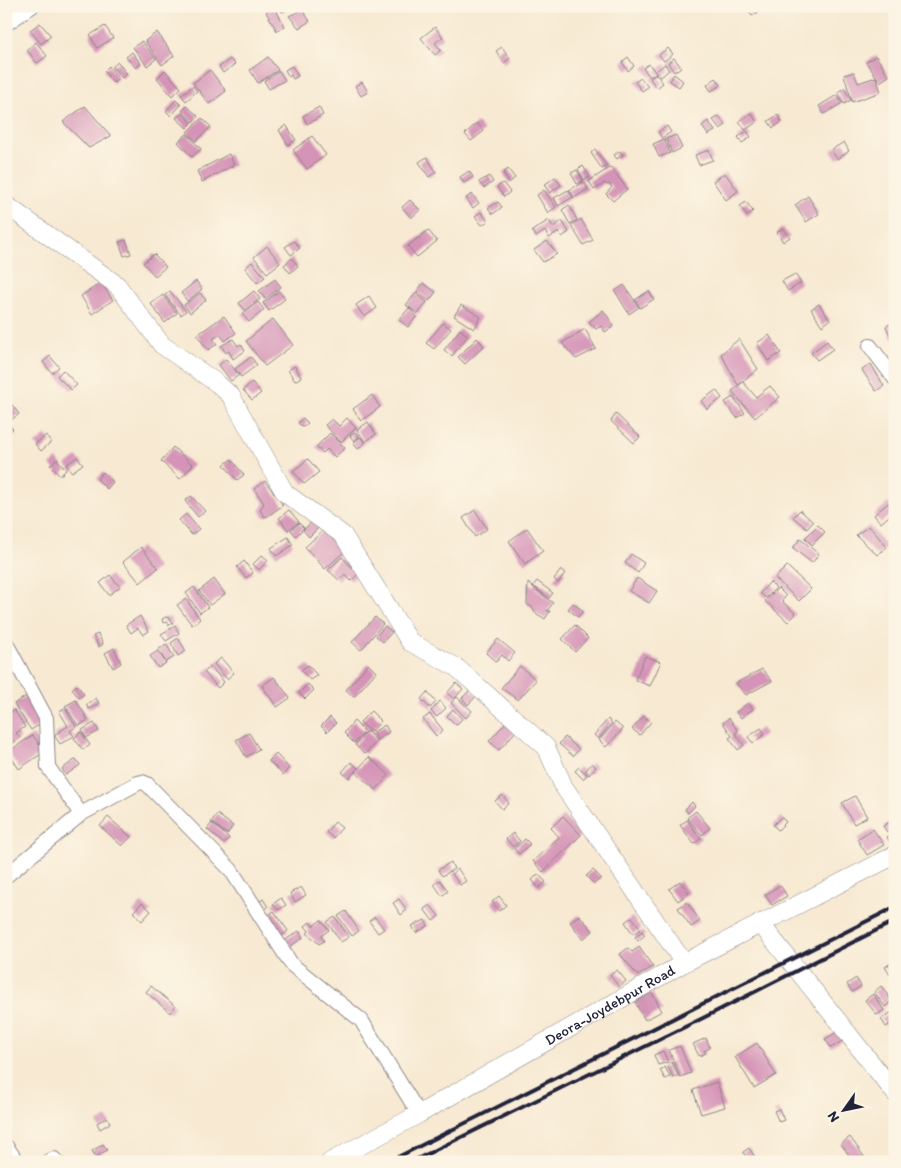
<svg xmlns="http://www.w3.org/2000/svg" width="901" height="1168" viewBox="0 0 901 1168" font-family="Itim,sans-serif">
<rect width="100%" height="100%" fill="#fcf5e5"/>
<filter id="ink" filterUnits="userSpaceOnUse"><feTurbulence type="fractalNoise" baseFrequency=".02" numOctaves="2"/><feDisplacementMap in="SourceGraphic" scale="10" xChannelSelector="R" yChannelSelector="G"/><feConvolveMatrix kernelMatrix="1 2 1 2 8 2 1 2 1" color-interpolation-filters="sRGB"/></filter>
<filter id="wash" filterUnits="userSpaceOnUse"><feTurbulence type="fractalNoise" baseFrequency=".0096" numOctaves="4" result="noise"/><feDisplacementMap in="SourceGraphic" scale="20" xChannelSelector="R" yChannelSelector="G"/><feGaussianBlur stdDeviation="1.12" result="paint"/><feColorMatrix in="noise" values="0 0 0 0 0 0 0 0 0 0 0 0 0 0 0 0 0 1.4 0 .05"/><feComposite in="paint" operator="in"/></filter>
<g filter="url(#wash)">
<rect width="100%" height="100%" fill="#f7e9d2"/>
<g id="blocks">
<!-- building -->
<path fill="#d594b7" d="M278 6H292L282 12Z
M747 6H760L762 10 752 16Z
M274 7 285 26 277 31 266 12Z
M302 10 310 21 299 28 289 16Z
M40 23 51 36 41 44 30 30Z
M105 26 113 38 97 48 90 35Z
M435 27 443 37 435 43 441 50 435 55 421 38Z
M157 32 174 56 162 65 145 41Z
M142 41 156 59 147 66 133 47Z
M36 42 47 56 37 63 27 50Z
M502 47 510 58 504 63 496 51Z
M668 48 673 54 664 61 659 55Z
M132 52 141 64 136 68 126 57Z
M876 56 889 76 880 82 866 62Z
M268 57 278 70 258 83 250 70Z
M628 57 634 66 628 71 622 62Z
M674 58 681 67 674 72 668 63Z
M230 59 235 64 223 73 219 67Z
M118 62 127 74 122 78 112 67Z
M649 64 656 73 650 77 643 68Z
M665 64 669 70 661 77 656 71Z
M109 66 118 78 113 83 104 71Z
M292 66 298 76 293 79 291 75 289 77 285 70Z
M165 70 181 88 172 96 157 78Z
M210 70 226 91 209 104 193 83Z
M279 71 285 80 269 89 264 81Z
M854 72 858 83 876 77 881 92 852 102 844 75Z
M656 74 663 83 657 88 650 79Z
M674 74 683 81 679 87 670 81Z
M641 78 648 87 642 91 635 82Z
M716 78 721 85 711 91 707 85Z
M362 82 368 92 361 96 355 86Z
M193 86 197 91 186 101 181 95Z
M844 88 851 100 844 104 838 92Z
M837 95 842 103 824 114 819 106Z
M176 100 181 105 171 116 166 111Z
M85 106 111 136 89 148 63 122Z
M187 106 198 116 193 122 182 111Z
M319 107 323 115 307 124 303 116Z
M182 113 192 123 187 128 176 118Z
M751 113 757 122 745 130 739 121Z
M778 115 782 122 773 128 768 121Z
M719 116 726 125 720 129 713 120Z
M202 118 211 127 196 141 187 132Z
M708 121 715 131 708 135 702 126Z
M477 123 484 131 471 141 465 134Z
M286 125 296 140 288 145 279 130Z
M667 126 671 132 662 138 658 132Z
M747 131 751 137 742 143 738 137Z
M187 134 201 149 192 157 178 142Z
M676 135 682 148 672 153 666 139Z
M312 136 326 155 307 169 293 150Z
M664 139 670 153 659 157 653 144Z
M844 142 849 151 837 159 831 150Z
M595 149 607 166 602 169 591 153Z
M709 150 713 160 699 165 695 155Z
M620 151 623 155 617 159 614 155Z
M229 154 234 165 202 182 197 171Z
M427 157 436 172 429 177 419 162Z
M583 166 590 177 584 180 578 169Z
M611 167 627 189 613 201 606 194 612 187 609 184 607 185 605 183 594 190 589 181Z
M508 169 515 178 509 183 503 173Z
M577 170 583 181 577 184 571 173Z
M469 171 473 177 464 183 460 177Z
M725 173 738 191 726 200 713 181Z
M489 176 493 182 484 188 479 182Z
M555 177 561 185 550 193 544 185Z
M584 182 588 189 574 198 569 190Z
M503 183 510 192 504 197 497 187Z
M544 190 556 207 548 213 537 195Z
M568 190 573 197 558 206 554 198Z
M472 194 479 203 473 208 466 198Z
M808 196 819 214 806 222 795 205Z
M410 200 420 210 411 218 402 207Z
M498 202 502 207 493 214 488 208Z
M746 202 753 211 747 216 740 206Z
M569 205 577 220 570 224 562 210Z
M481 212 488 221 482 225 475 216Z
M581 219 593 240 583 245 571 225Z
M549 220 553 227 562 221 569 232 562 237 559 232 549 238 545 231 536 237 532 231Z
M783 228 790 237 783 242 777 232Z
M428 230 437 241 417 257 408 246Z
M126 240 131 254 124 256 119 242Z
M294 241 300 248 291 255 285 247Z
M547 241 557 254 543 262 534 250Z
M267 246 280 263 267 273 254 257Z
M154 254 166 267 155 276 143 263Z
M292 258 298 266 290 273 284 265Z
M252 262 265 277 257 283 245 268Z
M795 274 801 283 788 291 782 281Z
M275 279 281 287 265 299 259 291Z
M196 281 202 289 187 301 181 293Z
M101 283 113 300 92 314 81 296Z
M423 283 436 292 429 301 417 292Z
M624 285 639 307 629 314 615 291Z
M170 291 186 311 181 315 165 295Z
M254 291 260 299 245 310 239 303Z
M279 291 285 299 269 311 263 303Z
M649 291 654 299 640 308 635 300Z
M200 293 206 300 190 313 184 305Z
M416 293 427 302 418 314 406 305Z
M163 295 177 313 165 323 151 304Z
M369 296 377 308 364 317 356 305Z
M258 302 264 310 249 322 242 314Z
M819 304 830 320 822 326 811 309Z
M461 305 481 317 474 329 454 316Z
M409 308 417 316 408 327 399 320Z
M603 310 614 326 605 332 601 326 596 329 589 322Z
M224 316 236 333 225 341 220 334 213 339 217 344 208 350 197 335Z
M273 319 293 345 265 366 246 341Z
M895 322V339L892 340 886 326Z
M443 323 451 329 434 349 426 343Z
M460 329 468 336 452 356 444 350Z
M585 329 596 349 576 359 562 343Z
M769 335 781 353 768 361 757 343Z
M477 338 484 346 465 364 458 357Z
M233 339 238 346 241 344 245 351 233 359 229 351 226 353 221 346Z
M739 339 758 369 738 385 721 354Z
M827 341 833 349 817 360 811 353Z
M50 356 59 367 52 373 43 362Z
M251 357 257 365 241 377 235 369Z
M226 359 239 375 231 381 219 365Z
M871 364 884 386 876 391 862 370Z
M295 366 301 377 295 381 288 370Z
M63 370 77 385 71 390 57 376Z
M252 382 261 393 252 400 243 390Z
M743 382 756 397 770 386 780 397 755 418 732 391Z
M716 390 722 398 707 409 701 401Z
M372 395 380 407 361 421 353 409Z
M733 397 745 413 737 418 725 402Z
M6 398H7L19 414 11 420 6 413Z
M616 414 640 437 634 443 611 421Z
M303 418 308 423 303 427 298 423Z
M347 418 356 428 341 442 325 425 332 419 339 426Z
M368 422 376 434 365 442 357 430Z
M6 423H7L13 429 6 435Z
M355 432 359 437 354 441 350 436Z
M330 433 345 448 335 457 327 449 323 453 316 447Z
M46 435 51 442 41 451 35 444Z
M360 437 365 443 358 449 353 443Z
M173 447 193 465 180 479 161 461Z
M77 457 83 464 72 472 66 465Z
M57 459 66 470 60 476 50 465Z
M231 459 244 475 237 480 224 465Z
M308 459 319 472 304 484 293 471Z
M103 472 113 482 107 489 97 479Z
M265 481 283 505 268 516 264 517 260 510 264 503 254 489Z
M191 496 205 511 198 517 185 501Z
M888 503 895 511 881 523 874 515Z
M289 510 299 522 288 530 279 518Z
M475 510 487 529 475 537 463 518Z
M800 510 813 522 807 529 793 517Z
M186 514 199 529 192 535 179 520Z
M313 521 319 527 309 537 303 530Z
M299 523 304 528 296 536 291 530Z
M818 525 825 532 812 545 805 538Z
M869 526 887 547 877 555 856 535Z
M527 528 543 551 525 564 509 541Z
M325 529 345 551 325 569 305 547Z
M288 537 293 545 276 556 271 548Z
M800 539 819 554 812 563 793 548Z
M141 547 158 568 140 583 123 562Z
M631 554 644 563 638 573 625 563Z
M262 555 268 560 259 570 253 564Z
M342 557 358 574 351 581 345 574 339 580 328 570Z
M244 561 253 573 246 578 237 567Z
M787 566 811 589 799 601 775 578Z
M561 570 565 573 558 583 554 579Z
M110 575 120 587 109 595 100 583Z
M637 578 657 591 649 603 629 591Z
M214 579 225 594 210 605 199 591Z
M537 581 553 593 549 598 533 586Z
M770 582 776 588 766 598 760 593Z
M528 583 553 603 547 611H550L545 619 534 612V609L527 604Z
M194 587 208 607 200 613 186 593Z
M778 588 786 596 782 601 796 614 788 622 765 601Z
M186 599 200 619 192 625 177 605Z
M573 603 583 611 578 617 568 609Z
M140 616 149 631 143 635 138 628 131 633 126 625Z
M166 617 170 618 173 623 169 625 167 622 163 623 162 619Z
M375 617 383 624 361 650 352 642Z
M575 625 588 638 575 652 562 639Z
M175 626 179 633 166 641 161 634Z
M385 626 392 632 383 642 376 636Z
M98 634 103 644 99 647 93 636Z
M178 638 186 651 178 656 171 643Z
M498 639 515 653 508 661 502 655 496 662 486 653Z
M166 644 174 657 166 662 158 650Z
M114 648 121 663 113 668 105 653Z
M158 651 166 663 158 668 150 656Z
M645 656 661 662 650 686 635 680Z
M221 658 234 673 227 679 214 664Z
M368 664 376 672 354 697 346 690Z
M308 665 317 675 310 680 301 670Z
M520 666 536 680 518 700 501 688Z
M211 667 224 682 218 688 204 672Z
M762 669 772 681 746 695 736 683Z
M274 677 290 698 277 707 262 686Z
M456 683 463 689 454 699 447 693Z
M308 684 314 690 305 699 299 693Z
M77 685 84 694 79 698 72 689Z
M471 689 477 695 468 705 462 698Z
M427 692 436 702 430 708 421 699Z
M28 695 45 721 31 730 14 704Z
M457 697 472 711 466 718 451 703Z
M96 698 99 703 89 709 86 705Z
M76 700 88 720 78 726 65 706Z
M440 701 446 708 437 717 431 711Z
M748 703 753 709 741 718 736 712Z
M65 708 76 727 70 731 74 736 60 744 54 735 68 726 59 711Z
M453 709 462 719 456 725 447 716Z
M14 710 25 727 16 733 20 738 6 748V716Z
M371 711 381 721 371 732 360 722Z
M430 714 443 730 436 736 423 719Z
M644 716 651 722 640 735 632 729Z
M330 717 336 723 327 732 321 726Z
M729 718 738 731 735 733 744 745 738 750 729 738 732 736 723 723Z
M608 719 612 723 598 739 594 735Z
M508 720 518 729 499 750 489 741Z
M354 721 365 732 354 743 344 733Z
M615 722 623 729 606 747 599 740Z
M94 723 99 731 86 738 82 730Z
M385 725 389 732 377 740 373 732Z
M761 728 765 734 753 743 748 737Z
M367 731 377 741 365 754 355 745Z
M81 732 90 745 83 750 74 738Z
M249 733 259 749 246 757 236 740Z
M33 735 44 752 19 769 8 752Z
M565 737 579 749 573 756 559 744Z
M276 754 289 768 283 775 269 761Z
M369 757 389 775 376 790 355 772Z
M76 759 80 765 66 775 62 769Z
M351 762 358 768 349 778 342 772Z
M592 763 596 767 589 775 585 771Z
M579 767 587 775 583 779 575 771Z
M502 795 509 803 502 809 495 801Z
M855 796 867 817 854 824 842 803Z
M692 802 695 806 688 813 685 809Z
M696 811 710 828 702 835 687 818Z
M217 814 233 826 227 834 211 822Z
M563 816 581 835 543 872 533 861 559 837 551 828Z
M108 817 131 837 122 846 100 826Z
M781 817 786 822 778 830 773 825Z
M895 819V828L887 832 883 826Z
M687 820 701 838 694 844 680 825Z
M335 822 342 828 333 838 326 832Z
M212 823 229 838 224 844 207 829Z
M873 829 884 845 867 855 857 839Z
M513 833 520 841 513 847 506 839Z
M895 833V845L892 846 887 837Z
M525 839 530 844 519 854 514 849Z
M451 862 454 869 442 876 438 870Z
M458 869 466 881 460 885 452 874Z
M593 870 601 878 594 884 586 876Z
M538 874 546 882 539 888 532 880Z
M440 880 448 891 442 896 434 884Z
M680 881 689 893 678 901 669 889Z
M780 885 787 896 772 905 765 895Z
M301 887 306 895 295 902 290 893Z
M499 896 506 905 499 911 492 902Z
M281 898 286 905 278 910 273 904Z
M263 899 268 907 262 912 256 904Z
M399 899 407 910 401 915 393 903Z
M687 902 700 921 691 927 678 908Z
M142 903 151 911 142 921 133 912Z
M430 905 439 916 433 921 424 909Z
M274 911 288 931 280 937 266 917Z
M346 911 359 931 352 936 338 916Z
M579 915 593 931 583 939 570 922Z
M335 917 349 937 341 942 327 922Z
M375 917 384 929 378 933 369 921Z
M632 917 641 929 633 934 625 922Z
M321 920 329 930 321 936 324 941 319 944 307 933 309 931 305 926 310 922 313 926Z
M425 920 428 926 416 933 412 926Z
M299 931 303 938 289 947 284 941Z
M642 931 645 935 638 941 635 937Z
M639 947 653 967 638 976 620 954 628 948 632 952Z
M894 961 895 972 890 975 885 967Z
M617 970 626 981 619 987 610 975Z
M856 978 861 986 852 992 847 984Z
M151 986 175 1006 170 1013 146 992Z
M881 986 892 1001 885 1007 874 992Z
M652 993 662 1011 645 1020 635 1002Z
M873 994 884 1010 877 1015 865 1000Z
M895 1010V1021L886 1027 881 1019Z
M842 1029 847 1038 831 1048 825 1039Z
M706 1038 710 1048 704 1051 706 1053 699 1056 693 1044Z
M757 1043 776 1075 754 1088 735 1057Z
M680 1046 691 1073 680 1077 669 1050Z
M663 1051 668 1062 658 1065 654 1055Z
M672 1062 678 1076 673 1078 667 1065Z
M665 1067 670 1077 665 1079 660 1070Z
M717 1082 725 1107 701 1114 693 1090Z
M779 1109 784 1120 779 1122 774 1111Z
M107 1117 110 1123 100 1129 97 1123Z
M850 1137 868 1162H854L841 1144Z
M103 1144 107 1150 96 1157 92 1151Z
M749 1148 755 1157 749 1161 743 1152Z"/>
</g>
</g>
<g filter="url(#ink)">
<use href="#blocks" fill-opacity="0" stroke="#8c8686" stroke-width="1"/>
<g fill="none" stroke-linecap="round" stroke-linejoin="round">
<!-- minor casing -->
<g stroke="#8c8686" stroke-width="16">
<path id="minor" d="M7 6 14 18
M6 24 32 6
M870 346 895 379
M6 643 46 718 48 767 81 814
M6 876 81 814 138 783 142 782 147 784 231 870 292 965 361 1020 419 1114
M6 1146 17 1162
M47 1162 54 1159 57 1162"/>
</g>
<!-- tertiary casing -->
<g stroke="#8c8686" stroke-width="19">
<g id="tertiary">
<path d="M6 205 117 285 162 345 218 384 231 396 285 493 343 535 410 642 456 667 546 747 564 787 684 963"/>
<path d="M760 923 895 1093"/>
<path id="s1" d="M330 1162 419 1114 684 963 895 855"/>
</g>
</g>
<!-- minor -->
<use href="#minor" stroke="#fff" stroke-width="14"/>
<!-- tertiary -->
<use href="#tertiary" stroke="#fff" stroke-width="18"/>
<!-- rail -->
<path stroke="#22223b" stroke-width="4" d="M388 1162 895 907
M411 1162 701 1019 895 921"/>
</g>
</g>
<g text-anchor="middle" stroke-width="5" stroke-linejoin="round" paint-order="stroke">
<!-- street labels -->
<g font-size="15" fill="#22223b" stroke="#fcf5e5">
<text dy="5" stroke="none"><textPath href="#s1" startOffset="321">Deora-Joydebpur Road</textPath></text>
</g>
</g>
<!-- margin -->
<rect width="901" height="1168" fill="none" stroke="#fcf5e5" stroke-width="25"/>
<!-- north arrow -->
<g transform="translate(844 1110) rotate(237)" stroke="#fcf5e5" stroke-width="4" paint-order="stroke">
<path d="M0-4L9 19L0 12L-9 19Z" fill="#22223b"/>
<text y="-8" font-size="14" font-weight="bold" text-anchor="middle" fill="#22223b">N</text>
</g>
</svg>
